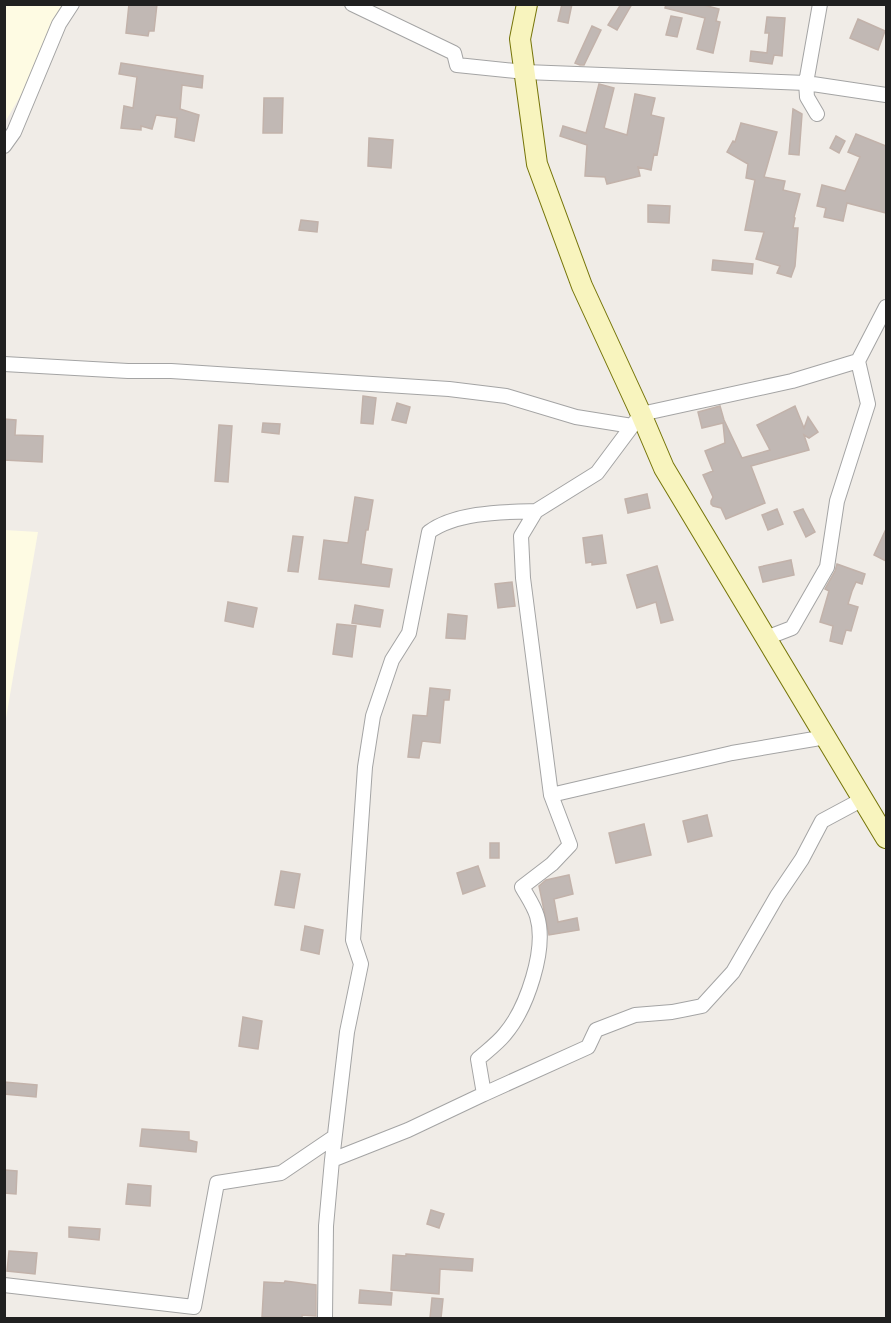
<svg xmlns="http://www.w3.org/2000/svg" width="891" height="1323" viewBox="0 0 891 1323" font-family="Helvetica,sans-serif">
<rect width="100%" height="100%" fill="#f0ece7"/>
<!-- education -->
<path fill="#fefbe3" d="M5 5H74L5 122Z
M5 530 38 532 5 724 4 530Z"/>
<!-- building -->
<path fill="#c1b8b4" stroke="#c2b2aa" stroke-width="1.5" d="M129 4H157L154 31H149L148 36 126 33Z
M562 4H572L568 23 558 21Z
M621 4H632L617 30 608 25Z
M666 4H700L719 9 716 21 720 22 713 53 697 49 705 18 665 8Z
M671 16 682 18 677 37 666 35Z
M767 17 785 18 782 56 774 55 772 64 750 61 751 51 767 53 769 33H765Z
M858 19 885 31 878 50 850 38Z
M592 26 601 30 584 65H580L575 63Z
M121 63 203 76 202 88 182 85 180 109 199 115 194 141 175 137 177 118 156 115 152 129 141 126V130L121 128 124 106 133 108 137 77 119 74Z
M599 84 614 88 604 128 627 135 635 94 655 98 651 115 664 118 657 155 654 154 651 170 638 167 640 176 607 184 605 177 585 176 587 145 560 136 563 126 586 133Z
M264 98H283L282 133H263Z
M793 109 802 114 799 155 789 154Z
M741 123 777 132 764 177 785 181 783 190 800 194 794 217 795 218 793 228H798L795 266 791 277 777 273 780 266 756 259 764 232 745 230 755 180 746 178 748 164 727 152 733 141 735 142Z
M856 134 886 146V213L847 203 843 221 824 217 826 208 817 206 822 185 845 191 860 157 848 152Z
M836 136 845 141 839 153 830 148Z
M369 138 393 140 391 168 368 166Z
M648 205 670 206 669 223 648 222Z
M301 220 318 222 317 232 299 230Z
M713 260 753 264 752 274 712 270Z
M363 396 376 398 373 424 361 423Z
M397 403 410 407 406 423 392 420Z
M720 406 724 420 742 458 770 450 757 425 795 406 804 428 808 417 818 432 809 438 804 435 809 450 751 466 765 503 726 519 721 508 713 506 711 504V501L713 497 703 475 713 471 705 451 725 443 723 423 702 428 698 412Z
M4 419 16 420 15 435 43 436 42 462 4 460Z
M263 423 280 424 279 434 262 432Z
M219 425 232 426 228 482 215 481Z
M647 494 650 508 628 513 625 499Z
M355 497 373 500 368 530H366L361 564 392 569 389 587 319 579 324 540 348 543Z
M777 509 783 524 768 530 762 515Z
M803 509 815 532 806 537 794 512Z
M886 529V561L874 555Z
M602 535 606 563 592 565V562L586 563 583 538Z
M293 536 303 537 298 572 288 571Z
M791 560 794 575 763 582 759 567Z
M837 564 865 574 862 584 856 582 852 591 848 604 858 607 851 631 846 630 842 644 830 641 833 626 820 622 829 591 825 589 835 571Z
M657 566 673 620 661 623 656 602 637 608 627 575Z
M512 582 515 606 498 608 495 584Z
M228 602 257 608 253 627 225 621Z
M355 605 383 610 380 627 352 623Z
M448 614 467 616 465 639 446 638Z
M337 624 356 626 352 657 333 654Z
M430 688 450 690 449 700H444L440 743 422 741 419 758 408 757 413 715 427 716Z
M707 815 712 836 688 842 683 821Z
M644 824 651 855 616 863 609 833Z
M490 843H499V858H490Z
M478 866 485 886 463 894 457 873Z
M281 871 300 874 294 908 275 905Z
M569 875 573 894 554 899 558 922 577 918 579 930 549 935 539 886 546 880Z
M305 926 323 930 319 954 301 950Z
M243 1017 262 1021 258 1049 239 1046Z
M4 1082 37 1085 36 1097 4 1094Z
M142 1129 189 1132V1140L197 1142 196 1152 140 1146Z
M5 1170 17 1171 16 1194 4 1193Z
M128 1184 151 1186 150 1206 126 1204Z
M431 1210 444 1214 439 1228 427 1224Z
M69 1227 100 1229 99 1240 69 1237Z
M9 1251 37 1253 35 1274 7 1271Z
M406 1254 473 1259 472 1271 440 1269 439 1294 391 1290 393 1255 406 1256Z
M285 1281 316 1285V1316L302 1315V1318L262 1317 264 1282 284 1283Z
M360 1290 392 1293 391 1305 359 1303Z
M432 1298 443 1299 441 1318H430Z"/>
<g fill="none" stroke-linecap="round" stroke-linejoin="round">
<!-- minor casing -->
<g stroke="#a4a4a4" stroke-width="16">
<path id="minor" d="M352 4 454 53 457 65 525 72 806 83 820 4
M817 114 807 97 806 83 886 95
M4 146 14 132 59 24 72 4
M4 364 128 371H171L449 389 506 396 576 417 632 426
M766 638 792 628 827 567 837 501 868 404 858 361
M551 795 732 753 826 737
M484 1094 588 1047 596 1030 635 1015 672 1012 702 1006 733 972 777 896 802 859 822 821 863 799
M332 1160 408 1130 484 1094 478 1059C487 1051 498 1043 505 1034 527 1008 547 949 537 916 534 906 527 896 522 887L552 864 570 845 551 795 523 578 521 536 536 511 597 473 641 414 792 381 858 361 886 307
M4 1285 194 1307 217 1183 281 1173 334 1137
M325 1318 326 1226 332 1160 347 1032 361 964 353 940 365 767 373 716 392 660 409 633 429 532C456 512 503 512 536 511"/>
</g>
<!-- secondary casing -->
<g stroke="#767509" stroke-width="22">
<path id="secondary" d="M527 4 520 39 537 164 582 286 641 414 664 468 886 838"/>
</g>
<!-- minor -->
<use href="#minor" stroke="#fff" stroke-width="14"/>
<!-- secondary -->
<use href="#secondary" stroke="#f8f4be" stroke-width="20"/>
</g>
<!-- border -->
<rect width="891" height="1323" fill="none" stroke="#202020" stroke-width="12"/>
</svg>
